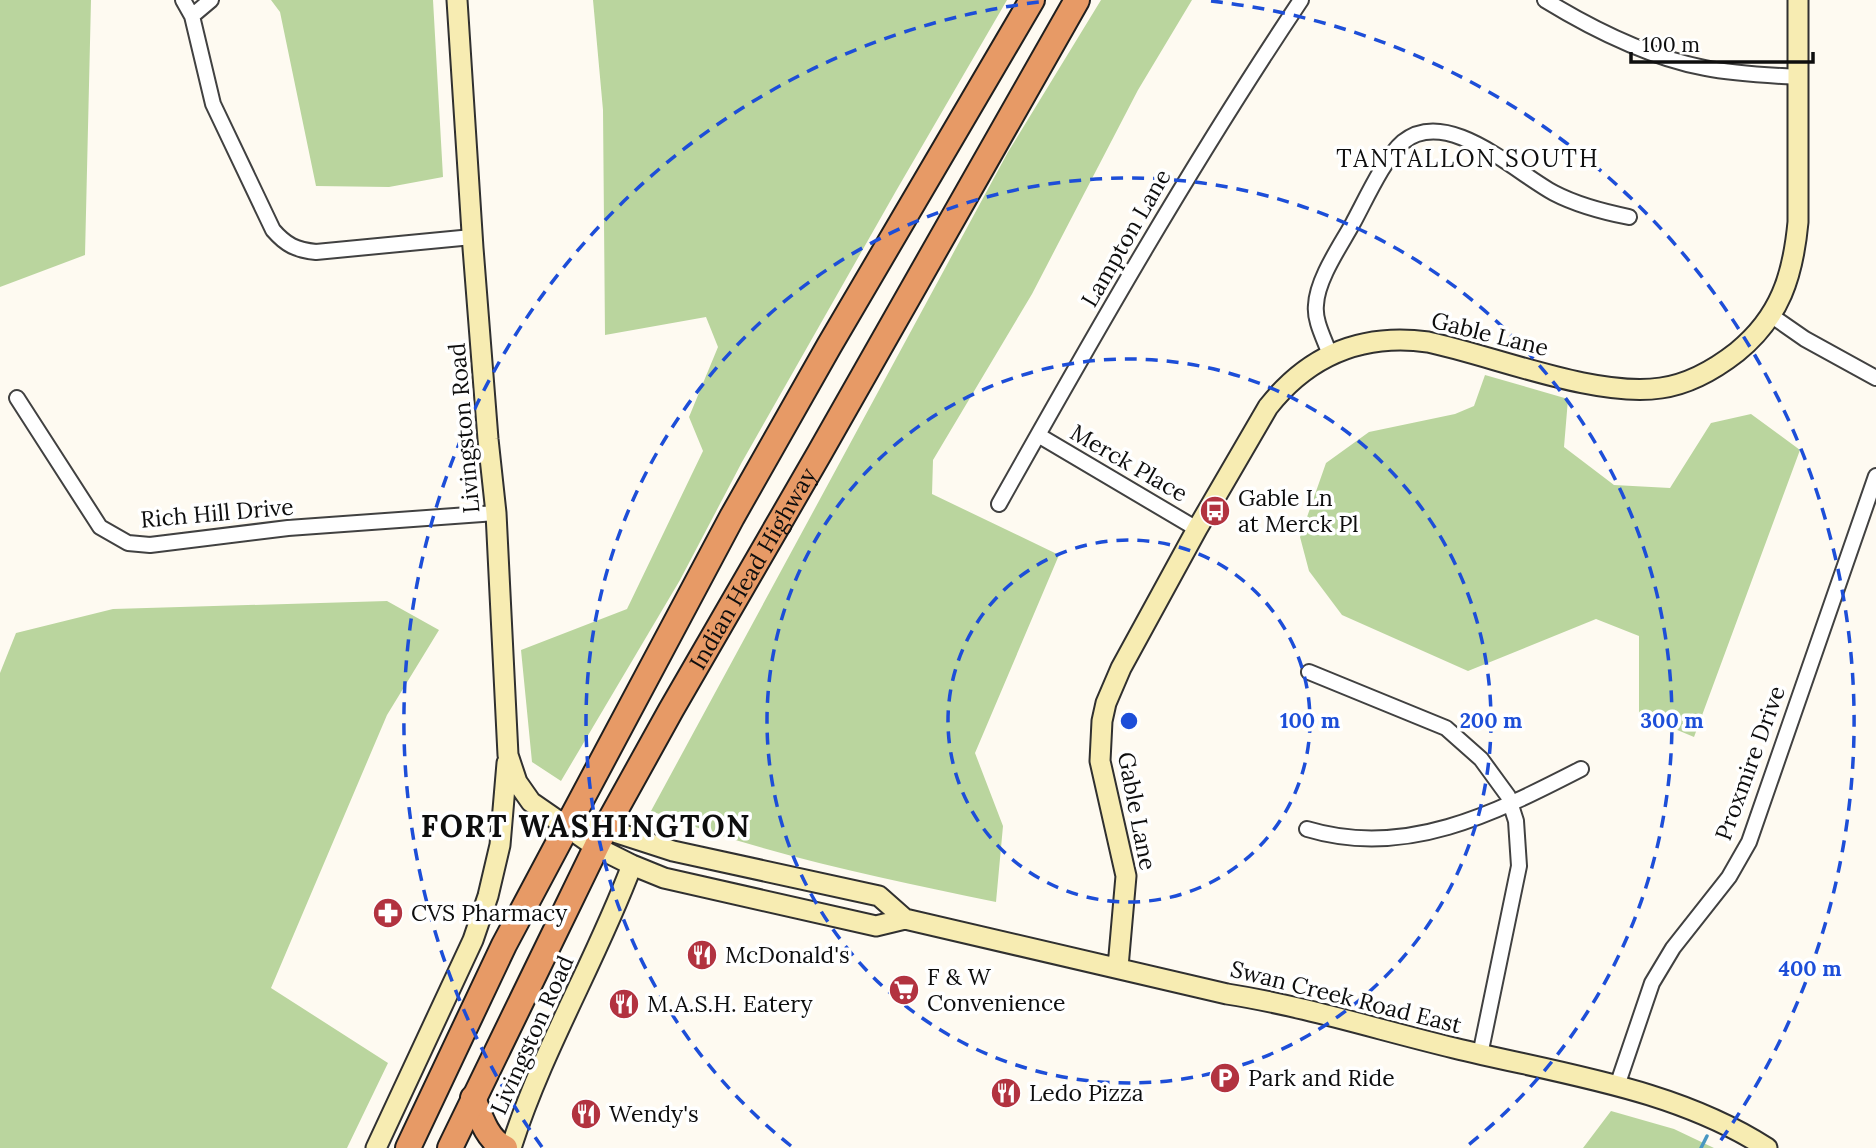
<svg xmlns="http://www.w3.org/2000/svg" width="1876" height="1148" viewBox="0 0 1876 1148" font-family="Lora,serif">
<rect width="100%" height="100%" fill="#fefaf1"/>
<!-- forest -->
<path fill="#bad59e" d="M0 0H91L85 255 0 287Z
M271 0H433L443 177 389 187 316 186 280 12Z
M593 0H1007L896 191 742 462 680 580 561 781 532 762 521 650 627 609 703 451 689 417 718 347 706 317 605 335 603 110Z
M1101 0H1192L1138 90 1032 294 933 460 932 494 1059 555 975 753 1003 826 996 902C880 878 762 854 651 811L1008 152Z
M1485 375 1568 399 1564 447 1614 485 1670 488 1711 423 1751 414 1800 450 1694 737 1639 714V636L1596 619 1468 671 1342 615 1309 571 1300 537 1326 463 1369 432 1455 414 1474 406Z
M387 601 439 630 387 715 271 988 388 1063 347 1148H0V673L16 633 113 609Z
M1611 1111 1674 1129 1714 1148H1583Z"/>
<g fill="none" stroke-linecap="round" stroke-linejoin="round">
<!-- stream -->
<path stroke="#4897c1" stroke-width="3.5" d="M1701 1148 1707 1136"/>
<!-- street casing -->
<g stroke="#414141" stroke-width="18">
<path id="street" d="M183 0 192 16 211 0
M1545 0C1594 30 1648 57 1705 68 1735 74 1766 75 1797 77
M192 16 213 104 273 230C286 245 296 250 316 252L472 237
M1772 316 1805 339 1876 378
M1330 355C1325 340 1314 321 1316 305 1317 279 1341 245 1353 223 1365 201 1385 157 1403 142 1447 106 1515 172 1554 193 1577 205 1604 212 1629 217
M17 398 100 527 128 543 150 545 288 528 496 513
M1038 435 1197 529
M999 504C1095 333 1192 163 1301 0
M1309 672 1446 728 1481 759 1508 796 1516 821 1519 866 1480 1055
M1307 829C1406 859 1495 813 1581 769
M1617 1086 1652 983 1673 948 1729 877 1749 842 1876 476"/>
</g>
<!-- secondary casing -->
<g stroke="#303030" stroke-width="23">
<path id="secondary" d="M457 0 473 248 488 439 496 513 508 755 517 782 531 802 596 847 632 865 664 878 876 926 905 919 1227 994C1304 1006 1379 1030 1454 1048 1560 1074 1674 1088 1767 1148
M594 828 605 829 673 851 879 896 905 919
M1118 967 1126 876 1100 761 1102 721 1106 703 1121 668 1197 529 1268 407C1309 355 1362 333 1428 342 1494 356 1596 398 1661 388 1690 384 1714 370 1737 352 1780 317 1793 276 1798 222V0
M376 1148 473 940 488 896 500 845 507 763
M511 1148C542 1050 596 961 632 865"/>
</g>
<!-- highway casing -->
<g stroke="#1f1f1f" stroke-width="28">
<g id="highway">
<path d="M473 1098C480 1116 487 1140 505 1148"/>
<path d="M408 1148 504 945 732 517 829 346 1032 0"/>
<path id="s1" d="M450 1148 605 829 671 710 819 454 1077 0"/>
</g>
</g>
<!-- street -->
<use href="#street" stroke="#fff" stroke-width="14"/>
<!-- secondary -->
<use href="#secondary" stroke="#f7ecb2" stroke-width="19"/>
<!-- highway -->
<use href="#highway" stroke="#e79a66" stroke-width="24"/>
</g>
<!-- distance rings -->
<g fill="none" stroke="#1d4ed8" stroke-width="3.5" stroke-dasharray="12 9">
<circle cx="1129" cy="721" r="181"/>
<circle cx="1129" cy="721" r="362"/>
<path d="M791 1146A543 543 0 1 1 1467 1146"/>
<path d="M542 1147A725 725 0 0 1 1047 1M1211 1A725 725 0 0 1 1716 1147"/>
</g>
<!-- icons -->
<defs>
<g id="bus-disc" transform="scale(1.575)"><circle r="9.5" fill="#b23340" stroke="#fff"/><path d="M-5-6H5V4H4V6H2V4H-2V6H-4V4H-5ZM-3.5-4V0h7V-4ZM-3.5 1.2v1.5H-2V1.2ZM2 1.2v1.5H3.5V1.2Z" fill="#fff"/></g>
<g id="pharmacy-disc" transform="scale(1.575)"><circle r="9.5" fill="#b23340" stroke="#fff"/><path d="M-2-6h4v4h4v4h-4v4h-4v-4h-4v-4h4Z" fill="#fff"/></g>
<g id="restaurant-disc" transform="scale(1.575)"><circle r="9.5" fill="#b23340" stroke="#fff"/><path d="M-5-6h1v4h1v-4h1v4h1v-4h1v5L-1.5 .5V6h-2V.5L-5-1ZM5-6V6H3V1.5H1.5Q1.5-4 5-6Z" fill="#fff"/></g>
<g id="supermarket-disc" transform="scale(1.575)"><circle r="9.5" fill="#b23340" stroke="#fff"/><path d="M-6-5.5h2.5l.6 2H6L4.5 2H-2.5L-4.4-4H-6ZM-1.5 3.2a1.3 1.3 0 1 0 .1 0ZM3 3.2a1.3 1.3 0 1 0 .1 0Z" fill="#fff"/></g>
<g id="parking-disc" transform="scale(1.575)"><circle r="9.5" fill="#b23340" stroke="#fff"/><path d="M-3.5-5.5H1a3.5 3.5 0 0 1 0 7H-1V5.5H-3.5ZM-1-3.4V-.6H.8a1.4 1.4 0 0 0 0-2.8Z" fill="#fff"/></g>
</defs>
<g fill-rule="evenodd">
<use href="#bus-disc" x="1215" y="511"/>
<use href="#pharmacy-disc" x="388" y="913"/>
<use href="#restaurant-disc" x="702" y="955"/>
<use href="#supermarket-disc" x="904" y="990"/>
<use href="#restaurant-disc" x="624" y="1004"/>
<use href="#parking-disc" x="1225" y="1078"/>
<use href="#restaurant-disc" x="1006" y="1093"/>
<use href="#restaurant-disc" x="586" y="1114"/>
</g>
<g text-anchor="middle" stroke-width="7" stroke-linejoin="round" paint-order="stroke">
<!-- street labels -->
<g font-size="23" fill="#0e0e0e" stroke="#fff">
<text transform="translate(1126 238) rotate(-60)" y="8">Lampton Lane</text>
<text transform="translate(1490 334) rotate(14)" y="8">Gable Lane</text>
<text transform="translate(464 428) rotate(-95)" y="8">Livingston Road</text>
<text transform="translate(1129 463) rotate(30)" y="8">Merck Place</text>
<text transform="translate(217 513) rotate(-5)" y="8">Rich Hill Drive</text>
<text dy="8" stroke="none"><textPath href="#s1" startOffset="654">Indian Head Highway</textPath></text>
<text transform="translate(1750 763) rotate(-70)" y="8">Proxmire Drive</text>
<text transform="translate(1137 811) rotate(79)" y="8">Gable Lane</text>
<text transform="translate(1346 997) rotate(14)" y="8">Swan Creek Road East</text>
<text transform="translate(532 1035) rotate(-66)" y="8">Livingston Road</text>
</g>
<!-- poi labels -->
<g font-size="23" fill="#0e0e0e" stroke="#fff" text-anchor="start">
<text x="1238" y="506">Gable Ln<tspan x="1238" dy="26">at Merck Pl</tspan></text>
<text x="411" y="921">CVS Pharmacy</text>
<text x="725" y="963">McDonald's</text>
<text x="927" y="985">F &amp; W<tspan x="927" dy="26">Convenience</tspan></text>
<text x="647" y="1012">M.A.S.H. Eatery</text>
<text x="1248" y="1086">Park and Ride</text>
<text x="1029" y="1101">Ledo Pizza</text>
<text x="609" y="1122">Wendy's</text>
</g>
<!-- neighbourhood labels -->
<g font-size="24" letter-spacing="2" fill="#0e0e0e" stroke="#fff">
<text x="1468" y="167">TANTALLON SOUTH</text>
</g>
<!-- district labels -->
<g font-size="30" font-weight="bold" letter-spacing="2" fill="#0e0e0e" stroke="#fff">
<text x="586" y="837">FORT WASHINGTON</text>
</g>
</g>
<circle cx="1129" cy="721" r="10" fill="#1d4ed8" stroke="#fff" stroke-width="3.5"/>
<g font-size="21" text-anchor="middle" font-weight="bold" fill="#1d4ed8" stroke="#fff" stroke-width="7" stroke-linejoin="round" paint-order="stroke">
<text x="1310" y="728">100 m</text>
<text x="1491" y="728">200 m</text>
<text x="1672" y="728">300 m</text>
<text x="1810" y="976">400 m</text>
</g>
<!-- scale -->
<path d="M1631 52v10h182v-10" fill="none" stroke="#0e0e0e" stroke-width="3.5"/>
<text x="1642" y="52" font-size="21" fill="#0e0e0e" stroke="#ffffff" stroke-width="5" paint-order="stroke">100 m</text>
</svg>
